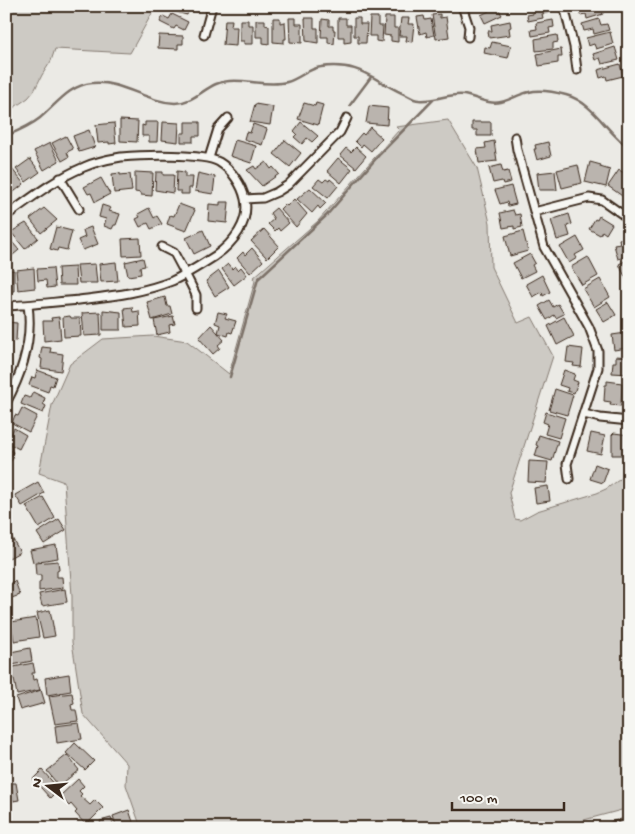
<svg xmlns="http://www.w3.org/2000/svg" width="635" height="834" viewBox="0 0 635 834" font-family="'Gochi Hand',sans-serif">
<rect width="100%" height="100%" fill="#ebeae5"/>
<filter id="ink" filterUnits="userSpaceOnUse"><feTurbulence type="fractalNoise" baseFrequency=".02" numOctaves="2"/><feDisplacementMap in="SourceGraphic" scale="10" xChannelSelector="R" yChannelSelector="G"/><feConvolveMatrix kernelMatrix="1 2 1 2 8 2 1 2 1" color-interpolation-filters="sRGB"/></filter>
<g filter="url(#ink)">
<!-- green -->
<path fill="#cdcac4" stroke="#847a71" d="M6 6H156L130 53 55 49 51 61 42 75 34 91 28 98 6 113Z
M448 120 477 168 490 223 491 267 518 323 532 317 553 356 509 493 515 519 520 520 537 511 597 493 606 489 629 473V808L584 820 572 828H141L126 785 127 764 83 714 72 642V596L64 482 39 473 52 405 70 364 103 339 153 336 187 341 229 374 255 281 253 278 318 221 399 130 396 127Z"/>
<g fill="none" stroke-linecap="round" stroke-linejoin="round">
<!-- stream -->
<path stroke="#7c7167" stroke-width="2.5" d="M350 105 371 77
M6 136C18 131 30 126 40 118 56 105 69 85 92 83 122 80 146 102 175 103 192 103 202 90 216 84 238 75 264 88 287 82 299 79 309 68 321 67 359 62 370 78 402 93 407 95 413 100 419 100 433 102 449 93 464 95 476 97 488 105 501 102 510 100 519 94 529 92 540 89 555 92 566 95 593 102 607 133 629 148
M230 377 258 279 326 216 380 154 434 99"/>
</g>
<!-- building -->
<path fill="#bab4ae" stroke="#3b2a1e" d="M177 6H199L197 12 188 11 187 15 176 12Z
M491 6 505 7 499 10 502 15 485 23 481 15 489 11 488 8Z
M550 6 551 12 542 14 543 18 528 21 527 15 533 14 531 7Z
M587 6H601L603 14 587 19 586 14 580 15 578 9Z
M172 14 188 22 184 30 176 26 174 29 160 22 163 16 169 19Z
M440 14V18L446 17 449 37 436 39 432 15Z
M424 16 425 20 431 19 434 35 427 37 426 32 420 34 417 17Z
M370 17H378V26H383L382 42 376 41V36H369Z
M385 17H394V28H398V42L391 41V36L384 35Z
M273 18H280V23L285 22 286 39H284V43L273 42Z
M289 18H296V24H302V43L290 42Z
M305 18H314V28H318V43L306 41Z
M338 18H346V25H351V42L344 43V37H338Z
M354 18H360V24H367L366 43H358V36H354Z
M401 18H409L408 24H414L412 42 406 41 407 36H399Z
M322 19 329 20V26H333V30H335L334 44 328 43V37H321Z
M599 19 601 25 607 24 609 30 594 34 593 29 584 31 582 24Z
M225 20H232L231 27H237L236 46 223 45Z
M240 20H248V25H253V44H244V41H240Z
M256 20H265V25L269 26V44L263 43V37H256Z
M553 20 554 27 549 28 550 33 532 36 531 30 537 29 536 23Z
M510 21 511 27 509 28 510 35 489 38 488 31H492L491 25Z
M610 32 613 44 596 49 594 44 588 46 586 38Z
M159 35 183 36V44H178V49L158 48Z
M557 35 558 42 553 43V49L536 51 535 39Z
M492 42 511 46 508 58 484 53 485 47 490 48Z
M615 47 619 60 602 64 600 58 595 60 593 54Z
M561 49 562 57H558V63L539 66 537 54Z
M620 64 623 76 607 80 606 76 600 78 598 70Z
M304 103 315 106 316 103 323 105 318 125 298 119Z
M255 104 273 107 270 125 250 122Z
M369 106 388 108 387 125 366 123Z
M120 120 138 121 137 142 120 141Z
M145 122H158L157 142H149V136H142V125L145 126Z
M163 122 179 123 178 142 162 140Z
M185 122H200V136H193V142H181V133H185Z
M301 122 318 136 312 142 307 138 302 144 294 137 297 134 294 131Z
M472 122H491V136H477V130H472Z
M114 123 116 143 109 144V142L98 143 96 125Z
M253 124 267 129 262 145 244 139 246 132 250 133Z
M370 127 382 138 371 151 363 144 361 147 355 141 362 133 364 135Z
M89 130 95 147 79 152 73 136Z
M66 136 73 149 67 152 69 157 62 161 52 143Z
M235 140 256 146 251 163 230 156Z
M285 140 301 153 290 167 274 154Z
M494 141 497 161 479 163 477 149 486 148 485 143Z
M548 142 551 156 537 160 534 149H536L535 145Z
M50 143 59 161 44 170 34 151Z
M356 147 366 156 356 168 340 155 346 148 351 152Z
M338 158 352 169 341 183 327 171Z
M30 159 40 172 26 182 16 169Z
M266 162 271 169 273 167 279 174 262 186 247 170 254 166 256 169Z
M590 162 601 165 600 167 610 170 606 187 585 182Z
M501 165 503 172 508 171 511 182 503 184 502 181 493 183 489 168Z
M578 165 582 183 562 188 557 170Z
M12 169 24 184 10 195 6 190V174Z
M619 170 628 175 624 181 629 184V193L625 198 608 186Z
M177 171 185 172V177H193L192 188H189V194H181V191H176Z
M555 171 557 190H539L537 173Z
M135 172 153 173 152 196 141 195V193L135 192Z
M156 172H163V175H174L173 193 155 190Z
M120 173V175L130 174 132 191 114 193 112 174Z
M198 173 215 177 213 194 195 191Z
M101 178 110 194 95 202 91 193 88 194 84 187Z
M319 179 323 182 326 179 329 181 330 179 338 186 328 198 313 186Z
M511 186 516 204 508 206 507 202 500 204 495 190Z
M310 188 326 203 320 209 318 206 312 213 297 199Z
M294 199 307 214 296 227 280 209 285 204 287 206Z
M220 202H229L227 223 208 221 209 204 220 205Z
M179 204 195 210 186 231 167 224 170 215 174 216Z
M102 205 111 208 109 211 120 214 116 225H114L112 229 104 226 106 219 99 217Z
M44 208 57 220 41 233 30 219Z
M149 208 154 218 157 216 162 224 151 229 148 223 140 227 136 219 140 217 138 214Z
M276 208 289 223 280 231 278 228 275 231 268 224 274 219 270 213Z
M513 210 515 215 520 214 522 227 514 229V226L503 228 500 213Z
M569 214 572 224 567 226 570 236 557 240 551 220Z
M599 216 612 224 606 234 602 231 600 235 589 229 595 219 597 220Z
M26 223 38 238 25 249 11 232Z
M56 227 72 231 67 250 58 248 57 251 50 249Z
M91 227 98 244 83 250 78 240 85 237 83 230Z
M264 229 279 246 267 258 251 241Z
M203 230 210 246 194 254 186 238Z
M523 231 528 251 510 256 505 236Z
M6 235 19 250 7 260 6 259Z
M577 237 584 250 575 255 577 258 569 263 560 247Z
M627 237 629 244V256L618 259 614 245 620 244 619 239Z
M140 238 141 255 123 256 122 239Z
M252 248 263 261 250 273 237 258 243 252 245 255Z
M530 254 535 263 532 265 535 271 521 278 513 263Z
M588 257 598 276 582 285 571 267Z
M143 258 145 266 140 267 141 274 128 276 125 262Z
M629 259V283H628L619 264Z
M116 262 118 281 101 282 99 264Z
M95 264 97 283H79L77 265Z
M228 264 232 269 235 266 238 270 241 267 247 275 234 285 222 269Z
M75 267 76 285H59L58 268Z
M34 268 35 288 18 290 16 270Z
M53 268 55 287 47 288 46 280 38 281 37 269Z
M14 270V291H6V271Z
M219 271 229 287 215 296 206 281Z
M542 275 550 292 543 296 542 292 533 297 526 284Z
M600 279 610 297 594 307 583 289Z
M165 297 167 306H170L172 314 152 320 147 302Z
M549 300 553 307 558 304 564 314 556 318 554 315 547 320 539 306Z
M608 302 616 315 604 322 596 309Z
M132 307 133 312 139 311 140 326 126 327 124 308Z
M103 310 121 312V330H103Z
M100 312 101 335 84 336 82 313Z
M218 312 227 314 225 318 236 321 232 333 229 332 228 336 218 333 220 325 215 323Z
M70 316 71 318H80L81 336 64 337 63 317Z
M173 316 175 324 169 325 170 332 157 335 154 320Z
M59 317 61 339 44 341 43 321H52L51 318Z
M564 317 574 336 557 345 548 326Z
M6 322 17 323 16 341 6 340Z
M211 325 224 340 218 345 220 348 213 354 199 338Z
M626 333 627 348 614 350 612 335Z
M42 347 51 348 50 352 63 354 61 371 41 368 42 359 40 358Z
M568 347 583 349 581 367 573 366 574 363 566 362Z
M616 356 629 357V374L612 373 613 362H616Z
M37 370 56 377 53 386 50 385 48 392 29 385 32 377 35 378Z
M564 370 575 374 573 380 578 382 574 393 567 391 568 388 559 385Z
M607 381 622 383 621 406 610 405 611 402 604 401 605 385H607Z
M555 389 573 395 567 415 549 410Z
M33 392 45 398 43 404 46 406 43 413 21 404 24 396 30 398Z
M22 408 37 416 29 432 12 423 15 415 18 416Z
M546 412 565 418 559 438 545 434 548 424 543 422Z
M14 428 26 435 19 449 6 442V432L11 434Z
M591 433 605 436 601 454 587 451Z
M614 433 629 435V453H623V455H612V435Z
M539 435 558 441 552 461 535 456 538 446 536 445Z
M6 447 13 452 11 455 14 457 6 467Z
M529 461 548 462 546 483 528 482Z
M595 464 608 469 603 483 590 479Z
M38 482 44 493 22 506 15 495Z
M548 486 550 501 536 503 534 488Z
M43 497 55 518 39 528 26 506Z
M59 519 66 530 44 544 37 533Z
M7 529 20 552 9 558 6 553Z
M56 545 58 558 33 562 30 550Z
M58 561 59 570 57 571V577H62L63 588 39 591V582L41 581V575H36L35 563Z
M15 581 20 595 6 600V584Z
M65 589 67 602 42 606 39 594Z
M50 610 55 636 43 638 37 613Z
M36 618 39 637 14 641 11 622Z
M30 648 32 661 7 666 6 653Z
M33 663 35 673H32L33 680 37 679 40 690 17 695 14 679H12L9 668Z
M69 674 71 691 47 695 45 678Z
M41 690 45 703 20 710 16 698Z
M72 693 74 703 71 704 72 710H76L78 721 55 724 49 696Z
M79 723 82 739 57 743 55 726Z
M75 743 94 761 85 770 66 753Z
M67 755 79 770 59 786 47 771Z
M42 770 59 789 50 798 33 779Z
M78 779 84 786 79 791 82 794 80 796 90 805 95 800 103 808 86 825 75 813 77 811 71 804 69 806 60 796Z
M11 783H16L19 800 13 801Z
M129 810 135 828H117L113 816Z
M629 817V828H620L618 820Z
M111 818 114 828H85L95 824V827L101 825 100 821Z
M617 820 619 828H606L605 824Z"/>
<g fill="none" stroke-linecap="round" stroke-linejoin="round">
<!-- minor casing -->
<g stroke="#3b2a1e" stroke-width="11">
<path id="minor" d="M462 6 469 27 468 37
M564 6 574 47 577 70
M204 35 212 6
M515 137 517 150 544 247 589 327 598 351V368L567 464 569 479
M209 158 218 129 228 118
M60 178 79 209
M534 212 589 198 602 200 629 219
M6 216C31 198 55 179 84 167 95 162 109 159 121 157 142 155 203 153 219 162 232 170 242 185 245 199
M162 247 174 253 189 281 196 295V308
M6 306C31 305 54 302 79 300 111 296 142 293 172 281 187 274 201 265 215 256 233 243 250 223 245 199L263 198 277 192 288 185 340 132 347 118
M6 403C23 372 33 340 28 305
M584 414 600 418 629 421"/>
</g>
<!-- minor -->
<use href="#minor" stroke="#f6f6f2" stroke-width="7"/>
</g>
</g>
<!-- margin -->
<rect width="635" height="834" fill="none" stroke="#f6f6f2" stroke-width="25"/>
<rect x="12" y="12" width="610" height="809" fill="none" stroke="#3b2a1e" stroke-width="2" filter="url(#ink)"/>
<!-- north arrow -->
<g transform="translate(48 786) rotate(286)" stroke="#f6f6f2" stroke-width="4" paint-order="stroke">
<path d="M0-4L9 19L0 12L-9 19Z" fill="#3b2a1e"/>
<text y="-8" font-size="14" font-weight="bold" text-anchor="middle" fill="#3b2a1e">N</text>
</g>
<!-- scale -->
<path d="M452 802v8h112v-8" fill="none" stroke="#3b2a1e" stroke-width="2.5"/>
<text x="460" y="802" font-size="15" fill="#3b2a1e" stroke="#f6f6f2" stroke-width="4" paint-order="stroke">100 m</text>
</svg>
